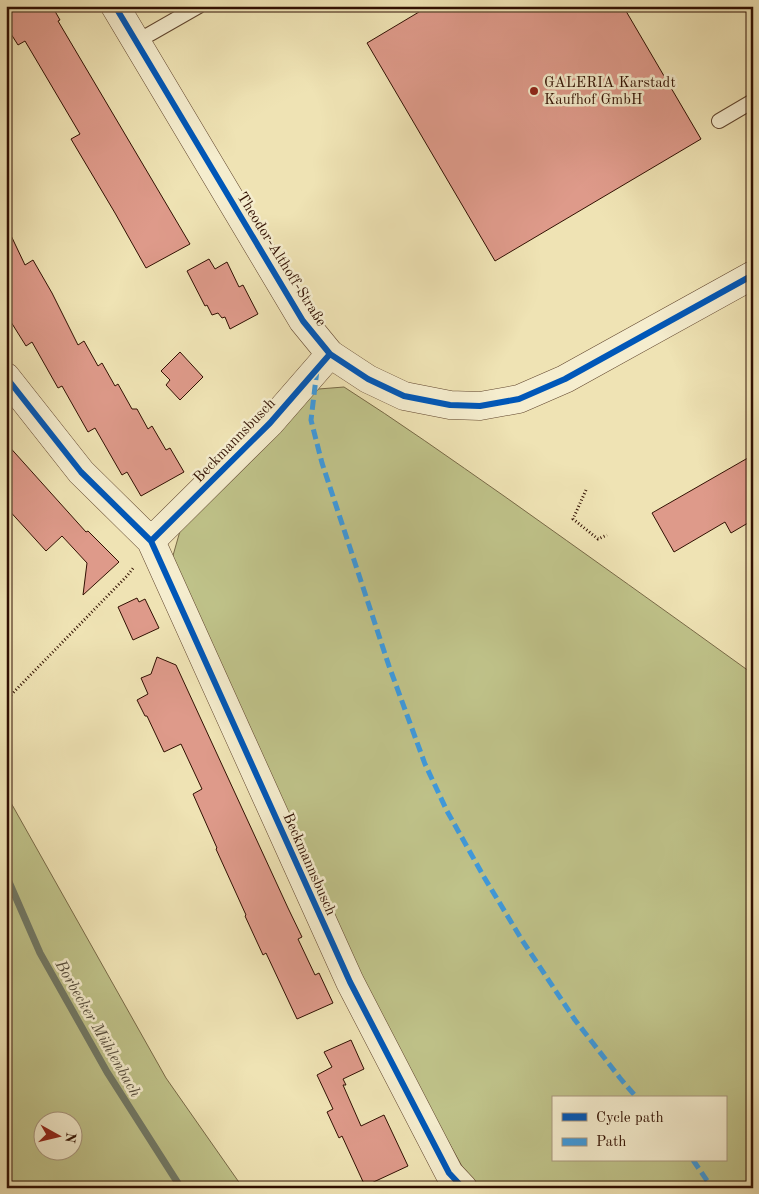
<svg xmlns="http://www.w3.org/2000/svg" width="759" height="1194" viewBox="0 0 759 1194" font-family="'Old Standard TT',serif">
<rect width="100%" height="100%" fill="#efe3b4"/>
<filter id="stains"><feTurbulence type="fractalNoise" baseFrequency=".004" numOctaves="4"/><feColorMatrix values="0 0 0 0 .2 0 0 0 0 .09 0 0 0 0 .02 0 0 0 .5 -.17"/></filter>
<radialGradient id="worn" r=".72"><stop offset=".6" stop-color="#630" stop-opacity="0"/><stop offset="1" stop-color="#630" stop-opacity=".3"/></radialGradient>
<!-- green -->
<path fill="#bfc289" stroke="#786946" fill-rule="evenodd" d="M344 387C399 422 451 459 504 496 587 555 670 614 753 674V1188H480L463 1168 356 977 172 559 182 524 306 390ZM553 1098H725V1160H553Z
M6 794 166 1078 243 1188H6ZM42 1122H72V1152H42Z"/>
<g fill="none" stroke-linecap="round" stroke-linejoin="round">
<!-- stream -->
<path stroke="#717966" stroke-width="7" d="M6 875 40 953 107 1072 181 1188"/>
</g>
<!-- building -->
<path fill="#de9a8a" stroke="#311002" d="M6 6H52L60 20 58 21 190 244 146 268 115 213 71 139 80 134 25 41 18 45 6 26Z
M429 6H623L701 139 495 261 367 43Z
M6 225 25 265 33 260 52 293 78 345 84 341 98 366 102 363 115 386 118 384 132 409H137L148 429 152 426 166 450 170 448 184 472 141 496 127 472 122 475 95 428 88 432 62 386 58 388 32 342 26 346 6 314Z
M209 259 215 269 227 262 239 287 243 285 258 314 230 329 225 317 222 318 218 313 212 315 207 305 205 306 187 271Z
M180 352 203 377 180 400 166 385 170 380 161 371Z
M6 443 86 532 88 531 119 562 83 595 87 563 62 536 46 551 6 507Z
M753 455V520L731 533 725 522 674 552 652 513Z
M137 598 139 602 145 599 159 628 133 640 118 607Z
M157 657 176 665 288 908 302 937 298 939 315 975 319 973 333 1003 297 1019 266 953 263 955 245 916 246 915 216 849 217 848 193 794 202 789 181 744 164 752 147 716H145L137 700 148 694 141 678 151 674Z
M351 1040 364 1069 343 1079 346 1085H343L361 1126 384 1115 408 1166 365 1186 342 1136 339 1138 327 1112 333 1109 317 1075 332 1067 324 1052Z"/>
<g fill="none" stroke-linecap="round" stroke-linejoin="round">
<!-- service casing -->
<g stroke="#60452e" stroke-width="16">
<path id="service" d="M136 42 199 6
M719 121 753 101"/>
</g>
<!-- minor casing -->
<g stroke="#60452e" stroke-width="29">
<path id="minor" d="M6 377 81 472 151 541 350 982 449 1173 463 1188
M151 541 270 423 330 354"/>
</g>
<!-- tertiary casing -->
<g stroke="#60452e" stroke-width="29">
<path id="tertiary" d="M115 6 303 321 330 354 368 379 404 396 450 405 480 406 519 399 565 379 753 275"/>
</g>
<!-- path -->
<path stroke="#311002" stroke-width="3" stroke-dasharray="1 2.5" stroke-linecap="butt" d="M586 490 573 519 598 539 607 535
M6 700 127 576 134 567"/>
<!-- service -->
<use href="#service" stroke="#f5edce" stroke-width="14"/>
<!-- minor -->
<use href="#minor" stroke="#f5edce" stroke-width="28"/>
<!-- tertiary -->
<use href="#tertiary" stroke="#f5edce" stroke-width="28"/>
<!-- quiet -->
<path stroke="#3e9add" stroke-width="5" stroke-dasharray="10 5" stroke-linecap="butt" d="M317 370 311 420 322 463 389 666 425 764 447 811 484 877 522 940 575 1020 620 1078 637 1098
M693 1160 712 1188"/>
<!-- cycleway casing -->
<g stroke="#f5edce" stroke-width="9">
<path id="cycleway" d="M115 6 303 321 330 354 368 379 404 396 450 405 480 406 519 399 565 379 753 275
M6 377 81 472 151 541 350 982 449 1173 463 1188
M151 541 270 423 330 354"/>
</g>
<!-- cycleway -->
<use href="#cycleway" stroke="#0057b8" stroke-width="6"/>
</g>
<!-- markers -->
<circle fill="#8f2418" stroke="#f5edce" stroke-width="2" cx="534" cy="91" r="5"/>
<g text-anchor="middle" stroke-width="5" stroke-linejoin="round" paint-order="stroke">
<!-- poi labels -->
<g font-size="15" fill="#311002" stroke="#f5edce" text-anchor="start">
<text x="544" y="87">GALERIA Karstadt<tspan x="544" dy="17">Kaufhof GmbH</tspan></text>
</g>
<!-- street labels -->
<g font-size="15" fill="#311002" stroke="#f5edce">
<text transform="translate(282 259) rotate(58)" y="5">Theodor-Althoff-Straße</text>
<text transform="translate(234 440) rotate(-46)" y="5">Beckmannsbusch</text>
<text transform="translate(310 864) rotate(66)" y="5">Beckmannsbusch</text>
</g>
<!-- water labels -->
<g font-size="16" font-style="italic" fill="#564d3c" stroke="#f5edce">
<text transform="translate(99 1028) rotate(60)" y="6">Borbecker Mühlenbach</text>
</g>
</g>
<!-- margin -->
<rect width="759" height="1194" fill="none" stroke="#efe3b4" stroke-width="25"/>
<rect x="8" y="8" width="744" height="1179" fill="none" stroke="#311002" stroke-width="2.5"/>
<rect x="12" y="12" width="734" height="1169" fill="none" stroke="#311002"/>
<!-- legend -->
<rect x="552" y="1096" width="175" height="65" fill="#f5edce" stroke="#a7957c"/>
<rect x="562" y="1113" width="25" height="8" fill="#0057b8" stroke="#a7957c"/>
<text x="596" y="1122" font-size="15" fill="#311002">Cycle path</text>
<rect x="562" y="1138" width="25" height="8" fill="#3e9add" stroke="#a7957c"/>
<text x="596" y="1146" font-size="15" fill="#311002">Path</text>
<!-- north arrow -->
<g transform="translate(58 1136) rotate(98)"><circle r="24" fill="#f5edce" stroke="#a7957c"/>
<path d="M0-4L9 19L0 12L-9 19Z" fill="#8f2418"/>
<text y="-8" font-size="14" font-weight="bold" text-anchor="middle" fill="#311002">N</text>
</g>
<rect width="100%" height="100%" filter="url(#stains)"/>
<rect width="100%" height="100%" fill="url(#worn)"/>
</svg>
